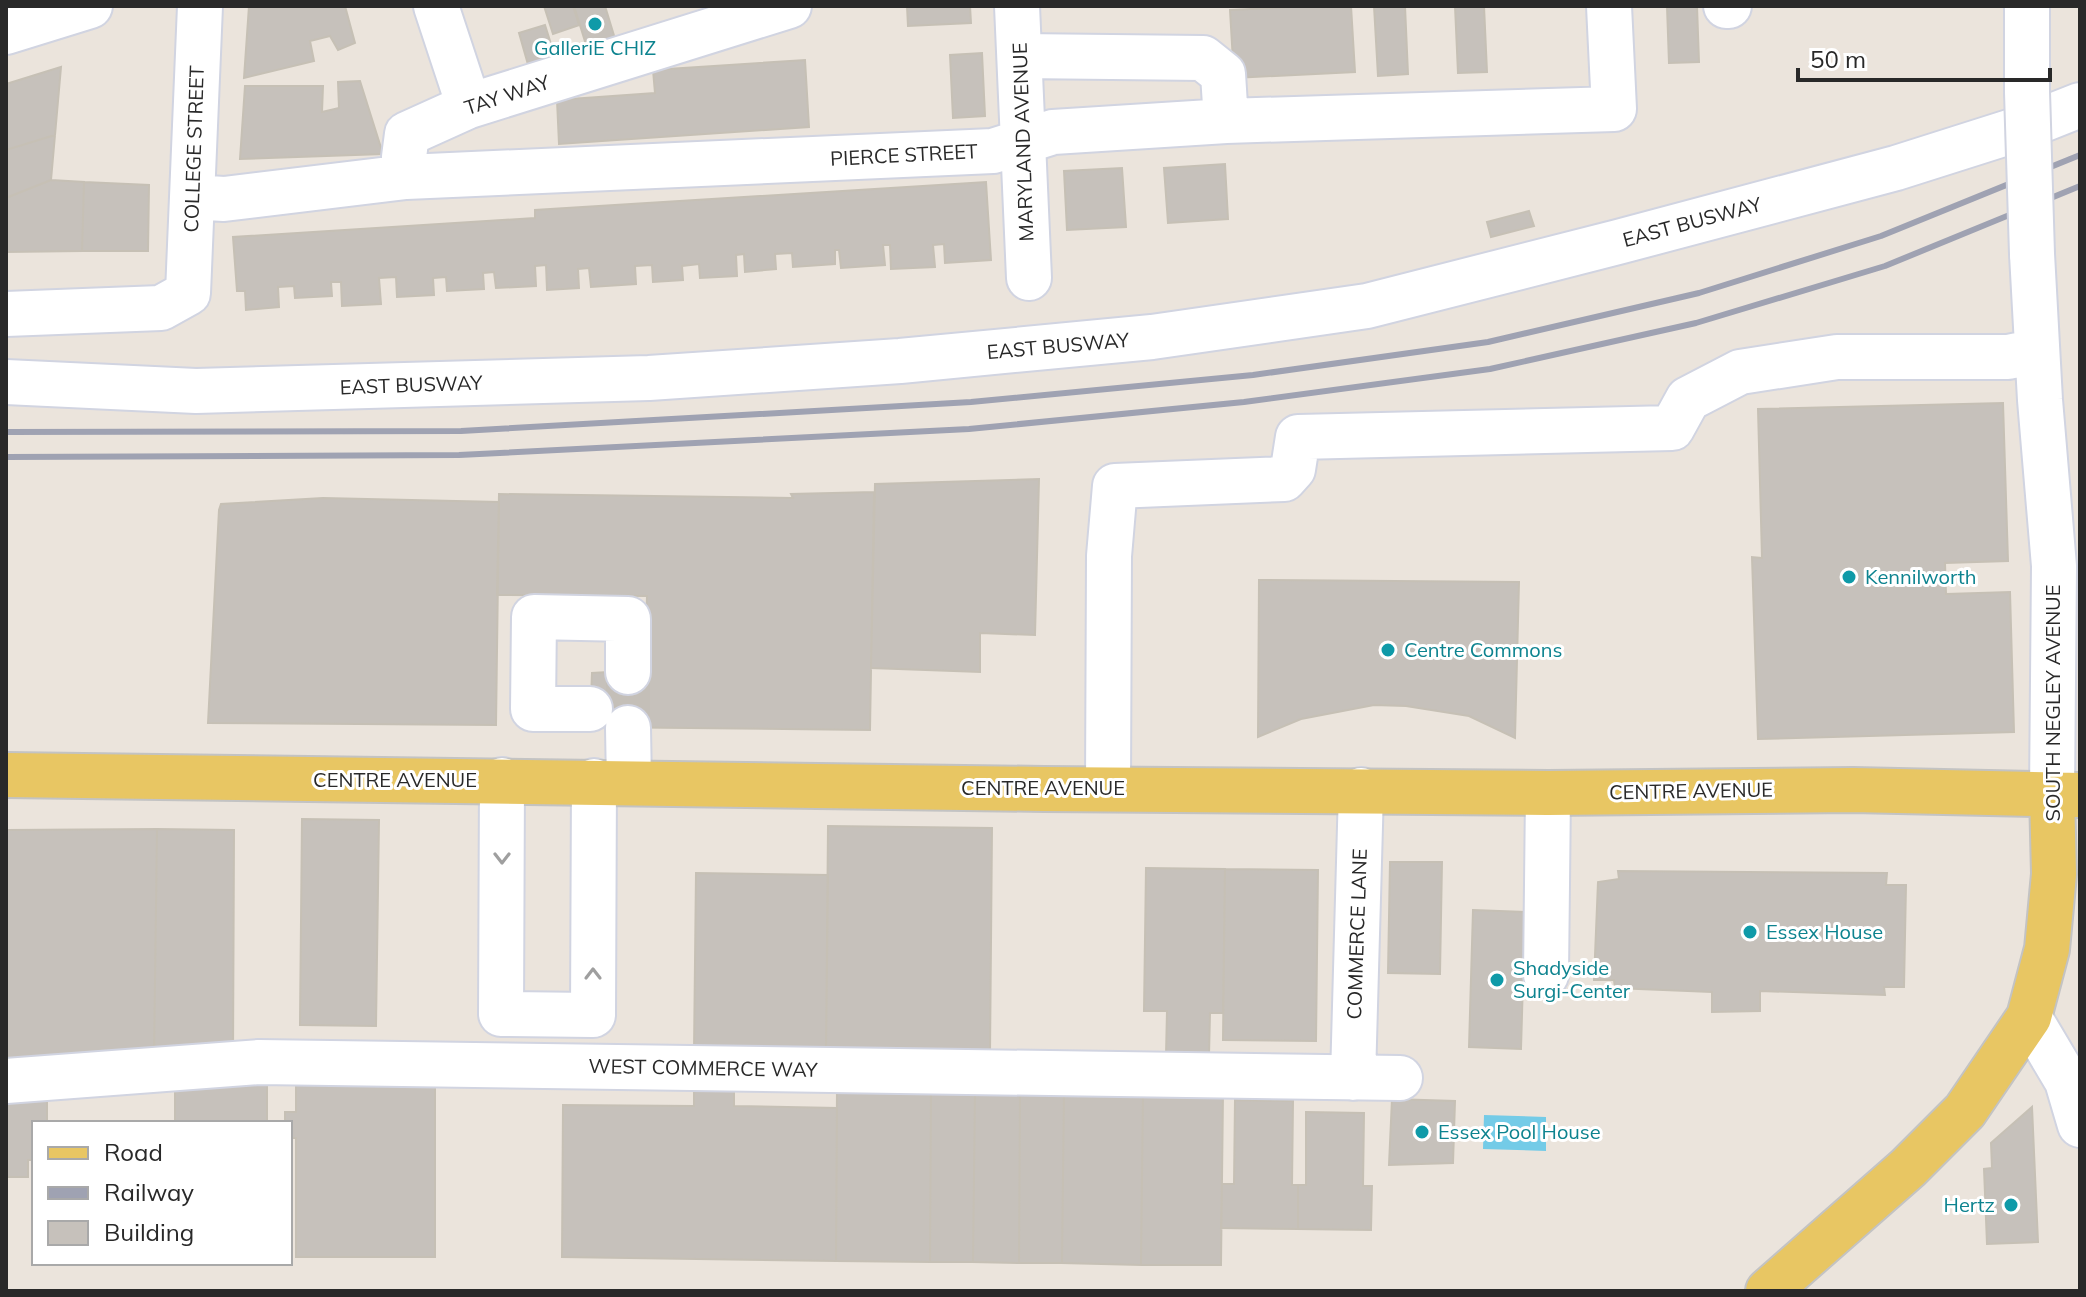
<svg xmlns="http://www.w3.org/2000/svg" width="2086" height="1297" viewBox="0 0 2086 1297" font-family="Mulish,sans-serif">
<rect width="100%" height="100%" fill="#ebe4dc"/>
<!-- water -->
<path fill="#74cbe7" d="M1484 1115 1546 1117V1151L1483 1149Z"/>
<!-- building -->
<path fill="#c6c1bb" stroke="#c6c0b5" stroke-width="2" d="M249 6H345L355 43 338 50 330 36 310 41 314 61 244 78Z
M544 6H573L579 25 553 34Z
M574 6H605L616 42 588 51Z
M907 6H970L971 23 908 26Z
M1312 6H1351L1355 72 1234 78 1230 10Z
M1374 6H1405L1408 74 1378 76Z
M1455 6H1484L1487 72 1458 73Z
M1667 6H1697L1699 62 1669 63Z
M545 25 556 60 529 68 519 33Z
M982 53 985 116 953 118 950 55Z
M805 60 809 127 559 144 557 100 655 93 653 70Z
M61 67 55 135 6 150V84Z
M360 81 383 154 240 159 245 86H323L322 112 339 108 338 82Z
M55 135 51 180 6 198V150Z
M1225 164 1228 219 1168 223 1164 168Z
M1122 168 1126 227 1067 230 1064 171Z
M51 180 84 182 82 251 6 252V198Z
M84 182 149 185 148 251H82Z
M986 182 991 260 945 263 944 244 933 245 935 267 891 269 890 245H883L885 265 841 268 839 250H835V264L793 267 792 253 775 254 776 269 745 272 744 254 736 255 737 276 700 278 699 264 682 266 683 280 653 282 652 265 635 266 636 284 591 287 589 268 578 269 579 288 547 290 546 265 535 266 536 286 496 288 494 272 483 273 484 289 447 291 446 277 433 278 434 295 397 297 396 277 379 278 381 304 342 306 341 282H331L332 296 295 298 294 286 278 287 279 307 246 310 245 291H237L233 237 535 218V210Z
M1529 211 1534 226 1491 237 1487 222Z
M2003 403 2008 561 1945 563 1946 594 2010 592 2014 732 1758 739 1752 557 1762 558 1758 409Z
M1039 479 1035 635 980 633V672L871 668 875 484Z
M874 492 870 730 590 727 592 673 645 670 647 596 497 595 499 494 793 498 791 494Z
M323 498 499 502 496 725 208 723 219 510 221 504Z
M1259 580 1519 582 1515 738 1469 716 1406 706 1374 705 1301 719 1258 737Z
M302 819 379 820 376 1026 300 1025Z
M828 826 992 828 990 1055 826 1053Z
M157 829 234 830 233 1059 154 1058Z
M157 829 154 1058 6 1057 7 830Z
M1390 862H1442L1440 974 1388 973Z
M1146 868 1225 869 1223 1013H1210L1209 1056 1166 1055 1167 1011H1144Z
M1225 869 1318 870 1316 1041 1223 1040Z
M1618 871 1887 873 1886 885H1906L1904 987H1884L1885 995 1760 991V1011L1712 1012V992L1615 988 1614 980H1594L1598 882 1619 879Z
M696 873 828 875 826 1053 694 1052Z
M1473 910 1525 912 1521 1049 1469 1047Z
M296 1078 435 1079V1257H296V1138H290V1123H285V1112H296Z
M175 1082 267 1083V1123H175Z
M694 1086H734V1106L837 1108 836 1261 562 1257 563 1105 694 1106Z
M837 1088 931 1089 930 1262 836 1261Z
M931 1089 975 1090 973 1262H930Z
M975 1090 1020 1091 1019 1263 973 1262Z
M1020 1091H1064L1062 1263H1019Z
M1064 1091 1143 1092 1141 1265 1062 1263Z
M1143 1092 1223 1093 1221 1265H1141Z
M1392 1099 1455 1101 1453 1163 1389 1165Z
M6 1100H47V1123H34V1160H28V1177H6Z
M1235 1100 1293 1101 1292 1185H1298V1229L1221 1228 1222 1184H1234Z
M2032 1107 2038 1242 1987 1244 1984 1169 1992 1168 1991 1143Z
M1306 1112 1364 1113 1363 1186H1372L1371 1230 1298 1229V1185H1306Z"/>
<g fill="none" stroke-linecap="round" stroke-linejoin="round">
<!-- minor-tunnel -->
<path stroke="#c4bfb8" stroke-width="44" stroke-dasharray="44 22" stroke-linecap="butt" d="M628 672V728"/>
<!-- minor casing -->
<g stroke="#d1d4e1" stroke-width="48">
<path id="minor" d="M436 6 469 106
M1017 6 1029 278
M1726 6H1729
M6 32 90 6
M1020 56 1203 58 1223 74 1226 121
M2027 92V6
M406 177 404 157 407 134 469 106 789 6
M192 197 224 199 406 177 993 151 1053 132 1226 121 1614 109 1609 6
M2032 254 2040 400 2054 566 2052 794
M6 314 161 308 188 293 200 6
M6 382 196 391 649 378 900 361 1152 337 1367 306 1618 242 1896 168 2022 128 2080 105
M590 709H533L534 617 628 619V672
M628 728 629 783
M502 780 501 1014 593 1015 594 781
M1108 788 1109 556 1115 486 1284 479 1293 469 1298 437 1672 428 1688 399 1740 372 1837 357H2008L2037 351
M1546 975 1548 793
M2029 1017 2067 1081 2080 1125
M1353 1078 1361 790
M6 1081 259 1062 1400 1078"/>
</g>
<!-- major casing -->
<g stroke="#c3c3c3" stroke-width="48">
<path id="major" d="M6 775 1044 789 1548 793 1853 790 2080 795
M1768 1291 1908 1168 1965 1111 2029 1017 2047 949 2054 874 2052 794"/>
</g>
<!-- minor -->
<use href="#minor" stroke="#fff" stroke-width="44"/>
<!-- major -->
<use href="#major" stroke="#e8c663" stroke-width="44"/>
<!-- rail -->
<path stroke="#9fa2b2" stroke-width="6" d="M6 432 461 431 971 402 1253 375 1488 342 1699 293 1881 236 2080 155
M6 457 459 455 969 429 1244 402 1490 369 1696 323 1885 266 2080 186"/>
<!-- minor-bridge casing -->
<g stroke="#d1d4e1" stroke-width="48" stroke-linecap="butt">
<path id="minor-bridge" d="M2027 92 2032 254"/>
</g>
<!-- minor-bridge -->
<use href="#minor-bridge" stroke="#fff" stroke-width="44"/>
</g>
<!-- one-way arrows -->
<defs><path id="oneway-chevron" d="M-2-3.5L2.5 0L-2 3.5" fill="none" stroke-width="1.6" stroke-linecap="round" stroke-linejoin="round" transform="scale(2)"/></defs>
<g stroke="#9f9f9f">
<use href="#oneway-chevron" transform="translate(502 858) rotate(90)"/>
<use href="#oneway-chevron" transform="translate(593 974) rotate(-90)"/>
</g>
<!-- markers -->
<g fill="#0f9aa8" stroke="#fff" stroke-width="3">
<circle cx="595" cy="24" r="8"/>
<circle cx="1849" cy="577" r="8"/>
<circle cx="1388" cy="650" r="8"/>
<circle cx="1750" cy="932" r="8"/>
<circle cx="1497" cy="980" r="8"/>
<circle cx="1422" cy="1132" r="8"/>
<circle cx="2011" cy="1205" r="8"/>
</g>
<g text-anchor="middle" stroke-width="6" stroke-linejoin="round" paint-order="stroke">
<!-- culture labels -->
<g font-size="20" fill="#0d838f" stroke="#fff" text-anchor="start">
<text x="595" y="55" text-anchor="middle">GalleriE CHIZ</text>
<text x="1865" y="584">Kennilworth</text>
<text x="1404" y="657">Centre Commons</text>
<text x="1766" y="939">Essex House</text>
<text x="1513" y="975">Shadyside<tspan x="1513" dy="23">Surgi-Center</tspan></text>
<text x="1438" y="1139">Essex Pool House</text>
<text x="1995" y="1212" text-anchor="end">Hertz</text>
</g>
<!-- street labels -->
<g font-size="20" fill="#292929" stroke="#fff">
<text transform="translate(507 95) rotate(-18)" y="7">TAY WAY</text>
<text transform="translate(1023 142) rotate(-92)" y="7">MARYLAND AVENUE</text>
<text transform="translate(194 149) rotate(-88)" y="7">COLLEGE STREET</text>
<text transform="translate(904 155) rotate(-3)" y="7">PIERCE STREET</text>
<text transform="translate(1692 222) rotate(-15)" y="7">EAST BUSWAY</text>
<text transform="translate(1058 346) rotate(-5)" y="7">EAST BUSWAY</text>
<text transform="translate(411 385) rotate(-2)" y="7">EAST BUSWAY</text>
<text transform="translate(2053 703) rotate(-90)" y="7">SOUTH NEGLEY AVENUE</text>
<text x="395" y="787">CENTRE AVENUE</text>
<text x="1043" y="795">CENTRE AVENUE</text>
<text transform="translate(1691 791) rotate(-1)" y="7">CENTRE AVENUE</text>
<text transform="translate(1357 934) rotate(-88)" y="7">COMMERCE LANE</text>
<text transform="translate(703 1068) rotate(1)" y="7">WEST COMMERCE WAY</text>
</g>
</g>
<!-- border -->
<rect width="2086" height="1297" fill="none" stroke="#292929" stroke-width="16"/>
<!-- legend -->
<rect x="32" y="1121" width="260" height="144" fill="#ffffff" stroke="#a9a9a9" stroke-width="2"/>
<rect x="48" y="1147" width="40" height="12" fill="#e8c663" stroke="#a9a9a9" stroke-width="2"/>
<text x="104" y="1161" font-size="24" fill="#292929">Road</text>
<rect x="48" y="1187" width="40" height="12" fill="#9fa2b2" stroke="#a9a9a9" stroke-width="2"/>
<text x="104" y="1201" font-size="24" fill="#292929">Railway</text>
<rect x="48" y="1221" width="40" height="24" fill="#c6c1bb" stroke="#a9a9a9" stroke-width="2"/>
<text x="104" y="1241" font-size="24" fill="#292929">Building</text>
<!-- scale -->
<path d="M1798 68v12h252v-12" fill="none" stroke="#292929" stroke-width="4"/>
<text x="1810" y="68" font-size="24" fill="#292929" stroke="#ffffff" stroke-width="6" paint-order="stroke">50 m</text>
</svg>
